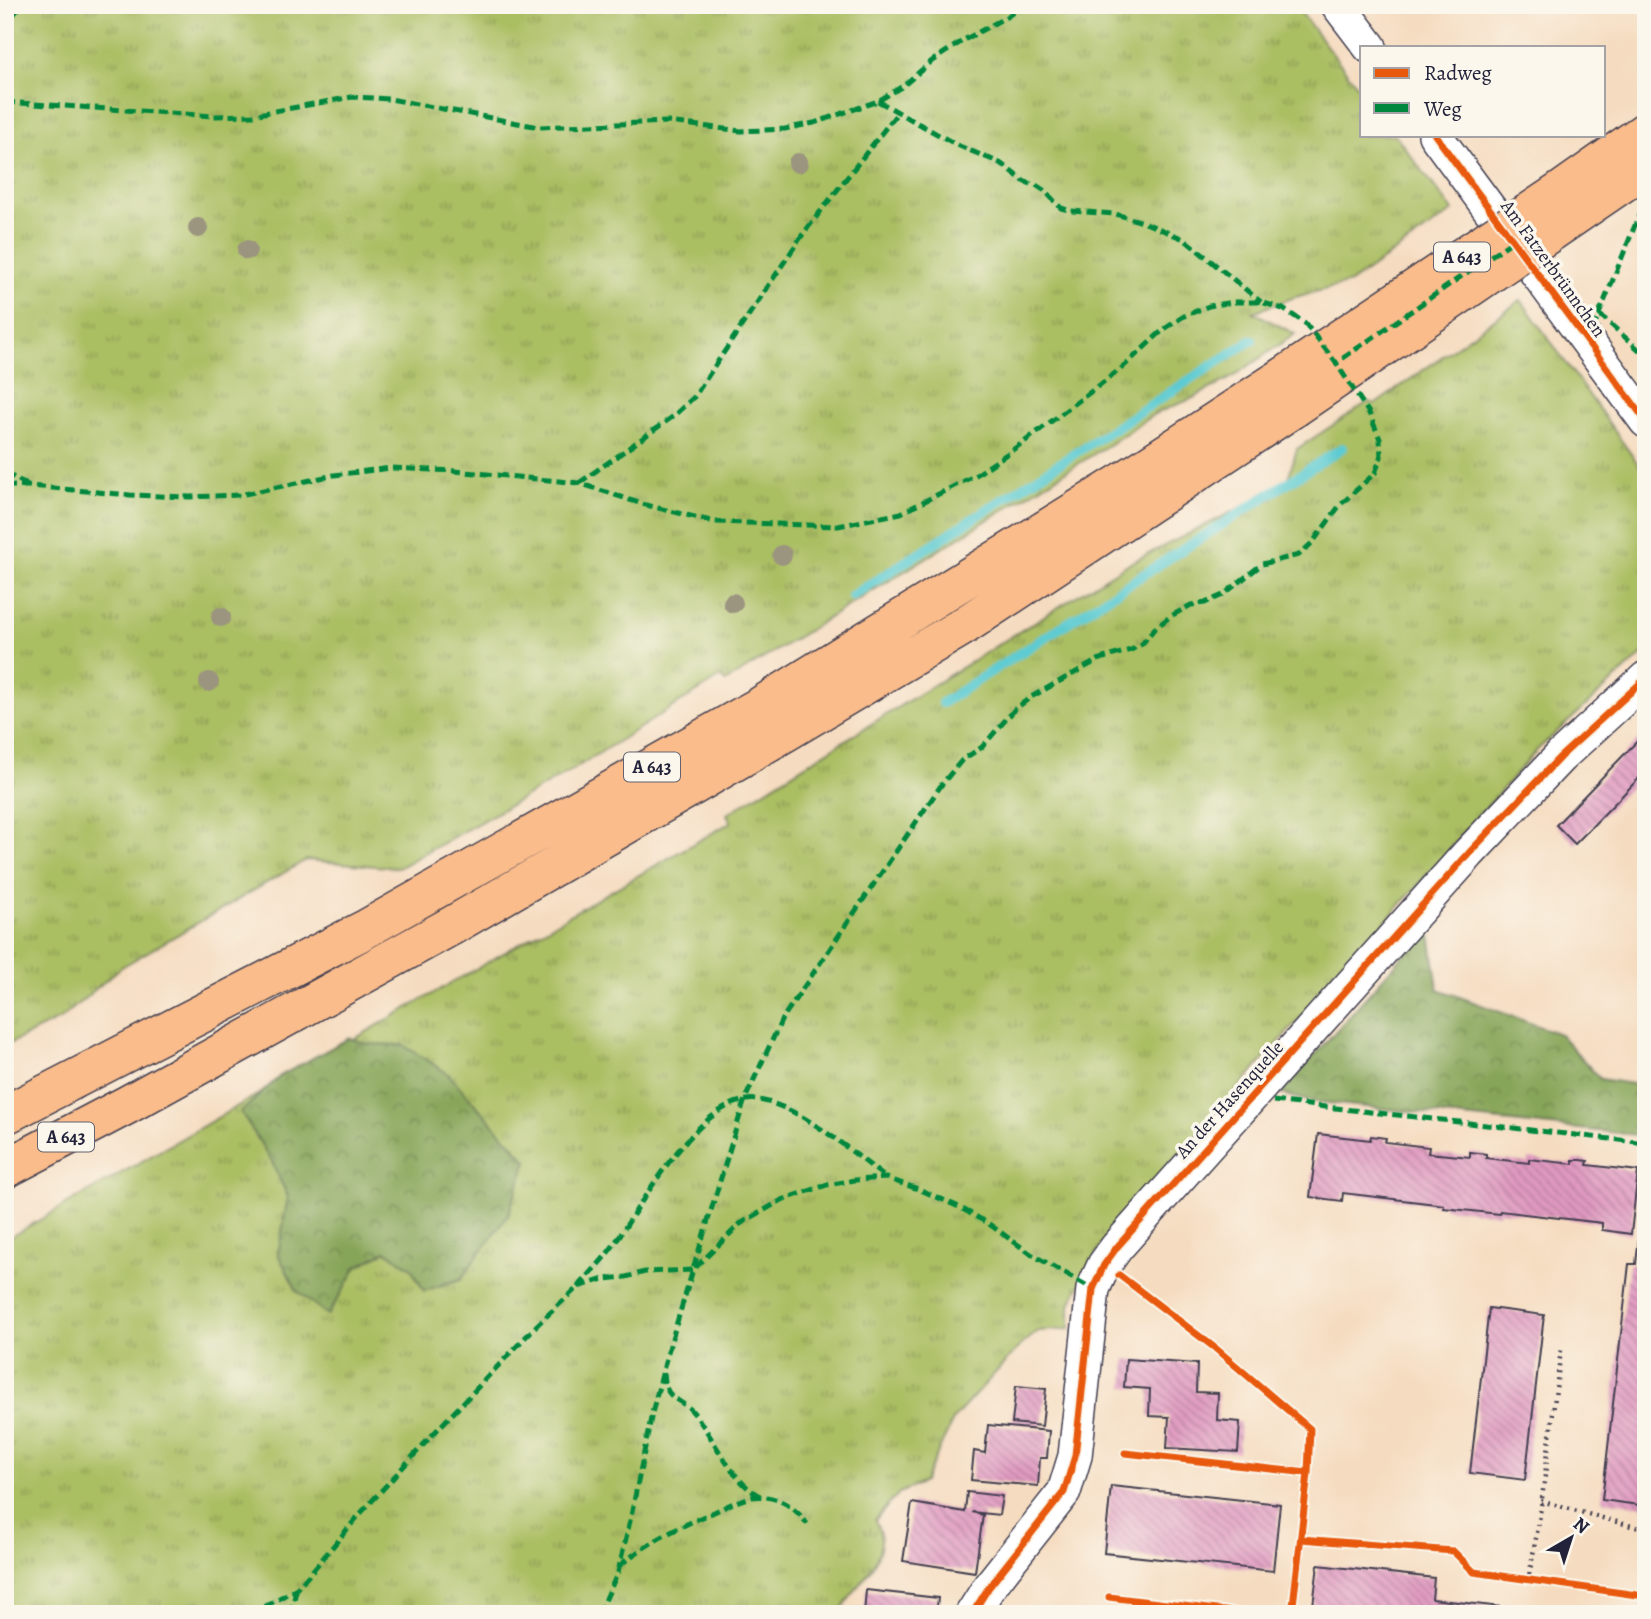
<svg xmlns="http://www.w3.org/2000/svg" width="1651" height="1619" viewBox="0 0 1651 1619" font-family="Alegreya,serif">
<defs>
<pattern id="grass-tufts" width="24" height="20" patternUnits="userSpaceOnUse" patternTransform="scale(1.75)"><rect width="24" height="20" fill="#aabe62"/><path d="M3 7l-1-3M5 7V3M7 7l1-3M15 17l-1-3M17 17v-4M19 17l1-3" fill="none" stroke="#8a9a52"/></pattern>
<pattern id="forest-crowns" width="20" height="18" patternUnits="userSpaceOnUse" patternTransform="scale(1.75)"><rect width="20" height="18" fill="#87a558"/><path d="M2 6a3 3 0 1 1 6 0M12 15a3 3 0 1 1 6 0" fill="none" stroke="#6e864a"/></pattern>
<pattern id="building-back-hatch" width="6" height="6" patternUnits="userSpaceOnUse" patternTransform="scale(1.75)"><rect width="6" height="6" fill="#e099c0"/><path d="M-1 5l2 2M0 0l6 6M5-1l2 2" fill="none" stroke="#b57c9d"/></pattern>
</defs>
<rect width="100%" height="100%" fill="#fbf7ec"/>
<filter id="ink" filterUnits="userSpaceOnUse"><feTurbulence type="fractalNoise" baseFrequency=".0143" numOctaves="2"/><feDisplacementMap in="SourceGraphic" scale="14" xChannelSelector="R" yChannelSelector="G"/><feConvolveMatrix kernelMatrix="1 2 1 2 8 2 1 2 1" color-interpolation-filters="sRGB"/></filter>
<filter id="wash" filterUnits="userSpaceOnUse"><feTurbulence type="fractalNoise" baseFrequency=".00686" numOctaves="4" result="noise"/><feDisplacementMap in="SourceGraphic" scale="28" xChannelSelector="R" yChannelSelector="G"/><feGaussianBlur stdDeviation="1.57" result="paint"/><feColorMatrix in="noise" values="0 0 0 0 0 0 0 0 0 0 0 0 0 0 0 0 0 1.4 0 .05"/><feComposite in="paint" operator="in"/></filter>
<g filter="url(#wash)">
<rect width="100%" height="100%" fill="#f5dcc0"/>
<!-- grass -->
<path fill="url(#grass-tufts)" stroke="#66704e" stroke-width="2" d="M5 5H1295L1362 92V135H1395L1453 211 1350 283 1295 297 1253 312 1295 334 1231 378 1191 399 1156 413 1107 446 725 682 721 677 569 772 398 868 306 860 120 968 62 1018 5 1046Z
M1521 300 1646 475V651L1536 751 1102 1243 1070 1304V1329L1038 1331 1018 1348 954 1418 924 1482 899 1493 875 1520C877 1526 882 1535 881 1541 880 1567 851 1591 839 1614H5V1240L731 822 727 814 1126 565 1286 485 1297 449 1368 402 1376 404Z"/>
<!-- forest -->
<path fill="url(#forest-crowns)" stroke="#54644a" stroke-width="2" d="M1429 926 1438 989 1560 1034 1600 1079 1646 1086V1136L1309 1101 1280 1094Z
M349 1038 367 1044 403 1045 447 1073 527 1161 508 1215 461 1279 424 1291 411 1268 386 1251 357 1267 328 1315 297 1291 278 1254 288 1197 271 1160 241 1112 280 1076Z"/>
<g fill="none" stroke-linecap="round" stroke-linejoin="round">
<!-- stream -->
<path stroke="#5dcbd1" stroke-width="10" d="M852 596 1252 340
M942 703 1342 448"/>
</g>
<g id="blocks">
<!-- building -->
<path fill="url(#building-back-hatch)" d="M1646 732V771L1575 844 1556 825Z
M1318 1134 1370 1140 1371 1136 1386 1138 1385 1142 1429 1147 1428 1153 1470 1157V1152L1486 1154V1158L1529 1163V1159L1573 1164V1160H1581L1588 1161 1587 1165 1638 1171 1631 1234 1602 1230V1223L1500 1211 1499 1214 1444 1208V1205L1343 1193 1342 1201 1310 1197Z
M1639 1237 1646 1238V1506L1602 1500 1629 1264H1636Z
M1489 1308 1544 1315 1525 1480 1470 1473Z
M1126 1359 1197 1364 1196 1392 1218 1393 1217 1420 1240 1422 1238 1452 1167 1448 1169 1417 1149 1416 1150 1389 1124 1387Z
M1016 1386 1046 1389 1042 1426 1012 1423Z
M988 1425 1049 1431 1047 1458H1040L1038 1486 971 1480 974 1451 985 1453Z
M1111 1486 1280 1504 1273 1571 1104 1553Z
M967 1492 1002 1496 999 1515 972 1512 983 1515 975 1572 903 1561 912 1503 965 1512Z
M1318 1565 1434 1578 1432 1599 1544 1612V1614H1312Z
M866 1590 938 1598 936 1614H864Z"/>
</g>
</g>
<g filter="url(#ink)">
<use href="#blocks" fill-opacity="0" stroke="#423e4f" stroke-width="2"/>
<g fill="none" stroke-linecap="round" stroke-linejoin="round">
<!-- minor casing -->
<g stroke="#423e4f" stroke-width="36">
<path id="minor" d="M1338 5 1370 47
M1435 135 1646 421
M972 1614 989 1587 1064 1492 1075 1456 1093 1289 1104 1265 1117 1247 1469 853 1560 757 1646 678"/>
</g>
<!-- motorway casing -->
<g stroke="#423e4f" stroke-width="41">
<path id="motorway" d="M5 1115 364 930 762 705 1124 481 1277 381
M5 1169 127 1105 453 925 784 733 962 627 1294 408"/>
</g>
<!-- path -->
<path stroke="#423e4f" stroke-width="4.5" stroke-dasharray="2 5" stroke-linecap="butt" d="M1541 1501 1646 1530
M1528 1581 1539 1522 1561 1350"/>
<!-- minor -->
<use href="#minor" stroke="#fff" stroke-width="33"/>
<!-- motorway -->
<use href="#motorway" stroke="#fabc8b" stroke-width="38"/>
<!-- motorway-bridge casing -->
<g stroke="#423e4f" stroke-width="41" stroke-linecap="butt">
<path id="motorway-bridge" d="M1277 381 1558 193 1646 131
M1294 408 1646 167"/>
</g>
<!-- motorway-bridge -->
<use href="#motorway-bridge" stroke="#fabc8b" stroke-width="38"/>
<!-- quiet -->
<path stroke="#00873e" stroke-width="5" stroke-dasharray="10 5" stroke-linecap="butt" d="M5 26 21 5
M878 101 957 145 1000 163 1025 182 1036 185 1045 191 1061 208 1071 211 1115 214 1143 222 1184 239 1261 302
M5 102 213 116 253 115 352 97 390 99 539 127 668 122 741 131 785 129 814 123 878 101 903 86 932 61 964 40 1008 16 1023 5
M1599 314 1646 356
M1590 344 1593 329 1646 198
M5 473 30 486
M579 483 671 418 694 397 803 234 898 112
M5 486H30L130 495 190 497 240 495 334 475 391 468 455 471 579 483 642 504 715 522 838 526 901 513 976 475 1024 442 1122 368 1163 330 1184 316 1209 306 1233 302H1261L1283 309 1305 323 1336 363 1514 240
M1273 1101 1646 1143
M578 1287C590 1274 602 1261 613 1246 641 1205 702 1092 758 1100 799 1105 853 1153 886 1178
M664 1373C665 1380 665 1389 670 1394 676 1401 686 1404 692 1411 714 1436 730 1482 762 1497
M619 1566C647 1543 678 1527 712 1513 725 1507 738 1500 752 1497 775 1494 795 1506 807 1524
M252 1614 297 1588 308 1576 360 1514 437 1430 538 1324 578 1287 604 1279 626 1277 645 1272 693 1270 740 1224 782 1200 827 1185 855 1180 886 1178 921 1190 959 1207 989 1224 1031 1254 1093 1289
M290 1614 297 1588
M599 1614 618 1572 630 1521 652 1413 667 1355 745 1099 782 1019 942 784 962 760 982 747 1015 709 1031 697 1100 659 1131 650 1142 644 1154 629 1171 616 1191 605 1205 603 1223 595 1262 564 1299 555 1313 542 1340 505 1375 473 1381 457 1380 439 1369 413 1336 363"/>
<!-- cycleway casing -->
<g stroke="#fbf7ec" stroke-width="11">
<path id="cycleway" d="M1435 135 1646 421
M1119 1275 1215 1348 1310 1429 1308 1473 1292 1614
M1125 1453 1308 1473
M1301 1539 1453 1551 1474 1572 1637 1595
M1109 1597 1249 1614
M972 1614 989 1587 1064 1492 1075 1456 1093 1289 1104 1265 1117 1247 1469 853 1560 757 1646 678"/>
</g>
<!-- cycleway -->
<use href="#cycleway" stroke="#e8590c" stroke-width="7"/>
</g>
<!-- trees -->
<g fill="#9b947f">
<circle cx="798" cy="163" r="10"/>
<circle cx="198" cy="228" r="10"/>
<circle cx="247" cy="250" r="10"/>
<circle cx="782" cy="555" r="10"/>
<circle cx="733" cy="603" r="10"/>
<circle cx="221" cy="617" r="10"/>
<circle cx="209" cy="682" r="10"/>
</g>
</g>
<g text-anchor="middle" stroke-width="7" stroke-linejoin="round" paint-order="stroke">
<!-- shield labels -->
<g fill="#fbf7ec" stroke="#636270" stroke-width="2">
<rect x="1434" y="242.5" width="56" height="29" rx="5"/>
<rect x="624" y="752.5" width="56" height="29" rx="5"/>
<rect x="38" y="1122.5" width="56" height="29" rx="5"/>
</g>
<g font-size="18" font-weight="bold" fill="#22223b">
<text x="1462" y="263">A 643</text>
<text x="652" y="773">A 643</text>
<text x="66" y="1143">A 643</text>
</g>
<!-- street labels -->
<g font-size="19" fill="#22223b" stroke="#fbf7ec">
<text transform="translate(1554 268) rotate(54)" y="7">Am Fatzerbrünnchen</text>
<text transform="translate(1229 1099) rotate(-48)" y="7">An der Hasenquelle</text>
</g>
</g>
<!-- margin -->
<rect width="1651" height="1619" fill="none" stroke="#fbf7ec" stroke-width="28"/>
<!-- legend -->
<rect x="1360" y="46" width="245" height="91" fill="#fbf7ec" stroke="#a4a2a5" stroke-width="2"/>
<rect x="1374" y="68" width="35" height="10" fill="#e8590c" stroke="#a4a2a5" stroke-width="2"/>
<text x="1424" y="80" font-size="21" fill="#22223b">Radweg</text>
<rect x="1374" y="103" width="35" height="10" fill="#00873e" stroke="#a4a2a5" stroke-width="2"/>
<text x="1424" y="116" font-size="21" fill="#22223b">Weg</text>
<!-- north arrow -->
<g transform="translate(1571 1538) rotate(39)" stroke="#fbf7ec" stroke-width="5" paint-order="stroke">
<path d="M0-5L12 26L0 18L-12 26Z" fill="#22223b"/>
<text y="-10" font-size="19" font-weight="bold" text-anchor="middle" fill="#22223b">N</text>
</g>
</svg>
